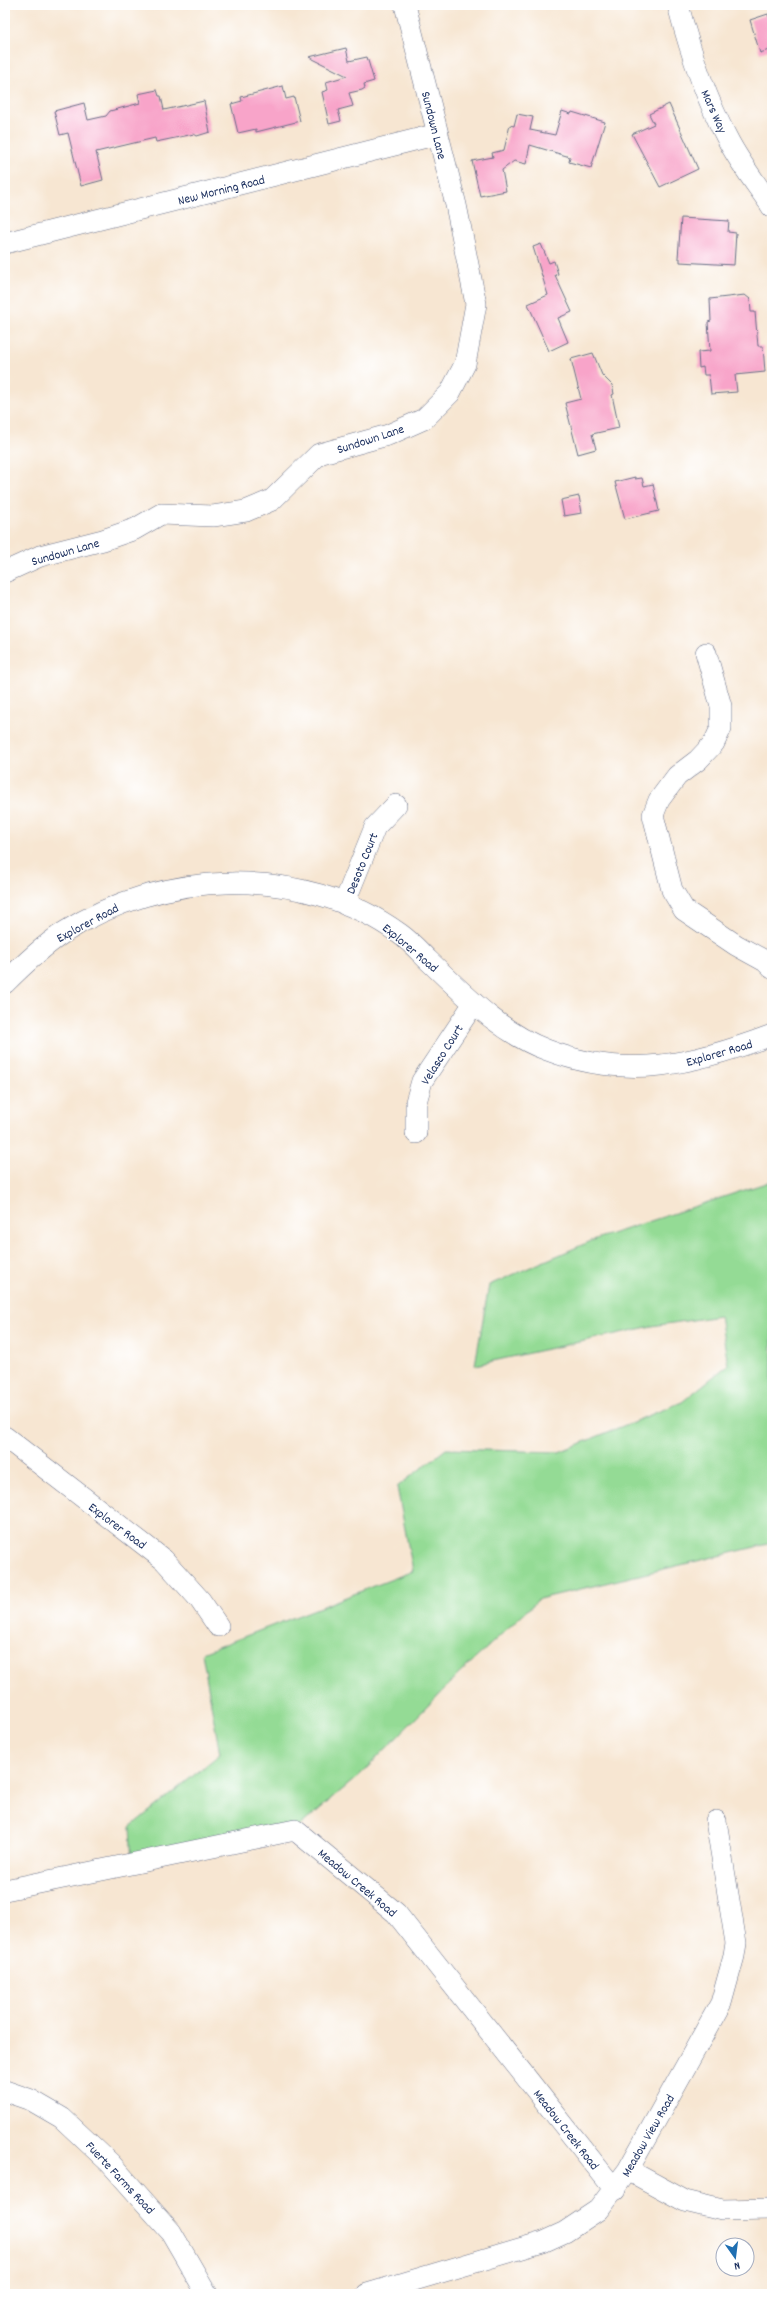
<svg xmlns="http://www.w3.org/2000/svg" width="777" height="2299" viewBox="0 0 777 2299" font-family="Dekko,sans-serif">
<rect width="100%" height="100%" fill="#fff"/>
<filter id="ink" filterUnits="userSpaceOnUse"><feTurbulence type="fractalNoise" baseFrequency=".025" numOctaves="2"/><feDisplacementMap in="SourceGraphic" scale="8" xChannelSelector="R" yChannelSelector="G"/><feConvolveMatrix kernelMatrix="1 2 1 2 8 2 1 2 1" color-interpolation-filters="sRGB"/></filter>
<filter id="wash" filterUnits="userSpaceOnUse"><feTurbulence type="fractalNoise" baseFrequency=".012" numOctaves="4" result="noise"/><feDisplacementMap in="SourceGraphic" scale="16" xChannelSelector="R" yChannelSelector="G"/><feGaussianBlur stdDeviation="0.9" result="paint"/><feColorMatrix in="noise" values="0 0 0 0 0 0 0 0 0 0 0 0 0 0 0 0 0 1.4 0 .05"/><feComposite in="paint" operator="in"/></filter>
<g filter="url(#wash)">
<rect width="100%" height="100%" fill="#f7e6d2"/>
<!-- green -->
<path fill="#94db95" stroke="#58857a" d="M772 1181V1543L539 1599 459 1674 362 1773 295 1830 132 1864 130 1827 220 1754 202 1653 413 1571 397 1487 446 1449 559 1452 682 1402 728 1365 720 1316 652 1326 475 1365 489 1285 596 1239Z"/>
<g id="blocks">
<!-- building -->
<path fill="#f8a4c9" d="M768 14 769 17 772 16V49L760 53 750 20Z
M346 48 349 61 367 57 374 81 364 84 365 88 362 90 349 93 353 106 338 110 341 121 329 124 322 92 328 90 326 82 347 76 309 57Z
M283 86 286 99 294 97 300 121 256 132V129L238 133 231 104 242 101 241 97Z
M157 90 159 96H161L164 110 204 101 210 132 197 136 194 134 156 142 155 138 96 152 103 180 81 186 68 133 60 135 54 111 84 103 88 120 106 116 110 111 140 103 138 94Z
M669 104 698 169 660 187 632 134 654 124 649 114Z
M562 111 571 114 572 112 605 122 591 168 569 162 570 157 530 145 526 164 514 161 502 170 506 191 480 196 472 161 493 157 492 153 504 150 510 125 514 126 517 114 533 117 530 130 555 135Z
M681 218 729 221 728 232 736 233 734 265 680 262V258H678Z
M541 244 549 263 554 261 558 274 555 275 572 312 558 318 568 342 549 351 528 304 548 295 533 247Z
M745 295 750 299 751 312H755L758 346H763L765 372 735 375 737 392 711 394 709 375H704L703 367 699 368 698 352 710 351 708 322 711 321 710 299Z
M593 353 602 375 612 385 614 394 612 395 619 428 592 434 596 449 578 454 565 403 581 399 571 359Z
M635 477V479L642 478 644 486 653 484 659 511 625 519 615 482Z
M579 496 582 513 564 516 561 500Z"/>
</g>
</g>
<g filter="url(#ink)">
<use href="#blocks" fill-opacity="0" stroke="#686f87" stroke-width="1"/>
<g fill="none" stroke-linecap="round" stroke-linejoin="round">
<!-- minor casing -->
<g stroke="#686f87" stroke-width="22">
<path id="minor" d="M678 5C690 51 704 95 727 138 739 162 757 185 772 207
M5 243 438 134
M5 572 40 556 103 540 135 529 161 514 213 516 246 511 272 500 319 454 388 435 424 419 450 393 465 364 476 304 456 205 405 5
M706 653 721 706V728L714 743 698 760 677 776 659 800 653 815 672 890 684 910 736 945 765 961 772 968
M344 904 375 827 396 805
M5 983C23 965 42 947 63 933 162 869 302 863 400 934 410 941 419 951 428 960 463 993 500 1033 547 1050 628 1081 695 1064 772 1035
M416 1133V1102L422 1081 474 1003
M5 1437 164 1560 200 1600 218 1626
M5 1890 295 1830 396 1913 615 2190
M5 2091 31 2100 62 2118 110 2163 171 2232 207 2294
M628 2170 685 2201 722 2210 772 2209
M367 2294 543 2242 565 2232 598 2210 628 2170 721 2003 734 1956 736 1943 716 1821"/>
</g>
<!-- minor -->
<use href="#minor" stroke="#fff" stroke-width="21"/>
</g>
</g>
<g text-anchor="middle" stroke-width="3" stroke-linejoin="round" paint-order="stroke">
<!-- street labels -->
<g font-size="13" fill="#1b2f5e" stroke="#fff">
<text transform="translate(715 111) rotate(66)" y="5">Mars Way</text>
<text transform="translate(435 125) rotate(76)" y="5">Sundown Lane</text>
<text transform="translate(221 189) rotate(-14)" y="5">New Morning Road</text>
<text transform="translate(370 438) rotate(-18)" y="5">Sundown Lane</text>
<text transform="translate(65 551) rotate(-16)" y="5">Sundown Lane</text>
<text transform="translate(361 863) rotate(-68)" y="5">Desoto Court</text>
<text transform="translate(87 922) rotate(-28)" y="5">Explorer Road</text>
<text transform="translate(411 947) rotate(40)" y="5">Explorer Road</text>
<text transform="translate(719 1052) rotate(-16)" y="5">Explorer Road</text>
<text transform="translate(441 1054) rotate(-58)" y="5">Velasco Court</text>
<text transform="translate(118 1525) rotate(37)" y="5">Explorer Road</text>
<text transform="translate(358 1882) rotate(40)" y="5">Meadow Creek Road</text>
<text transform="translate(567 2129) rotate(52)" y="5">Meadow Creek Road</text>
<text transform="translate(647 2135) rotate(-60)" y="5">Meadow View Road</text>
<text transform="translate(121 2177) rotate(47)" y="5">Fuerte Farms Road</text>
</g>
</g>
<!-- margin -->
<rect width="777" height="2299" fill="none" stroke="#fff" stroke-width="20"/>
<!-- north arrow -->
<g transform="translate(735 2257) rotate(166)"><circle r="19" fill="#ffffff" stroke="#a4acbf"/>
<path d="M0-3L7 15L0 10L-7 15Z" fill="#1f6fb2"/>
<text y="-6" font-size="11" font-weight="bold" text-anchor="middle" fill="#1b2f5e">N</text>
</g>
</svg>
